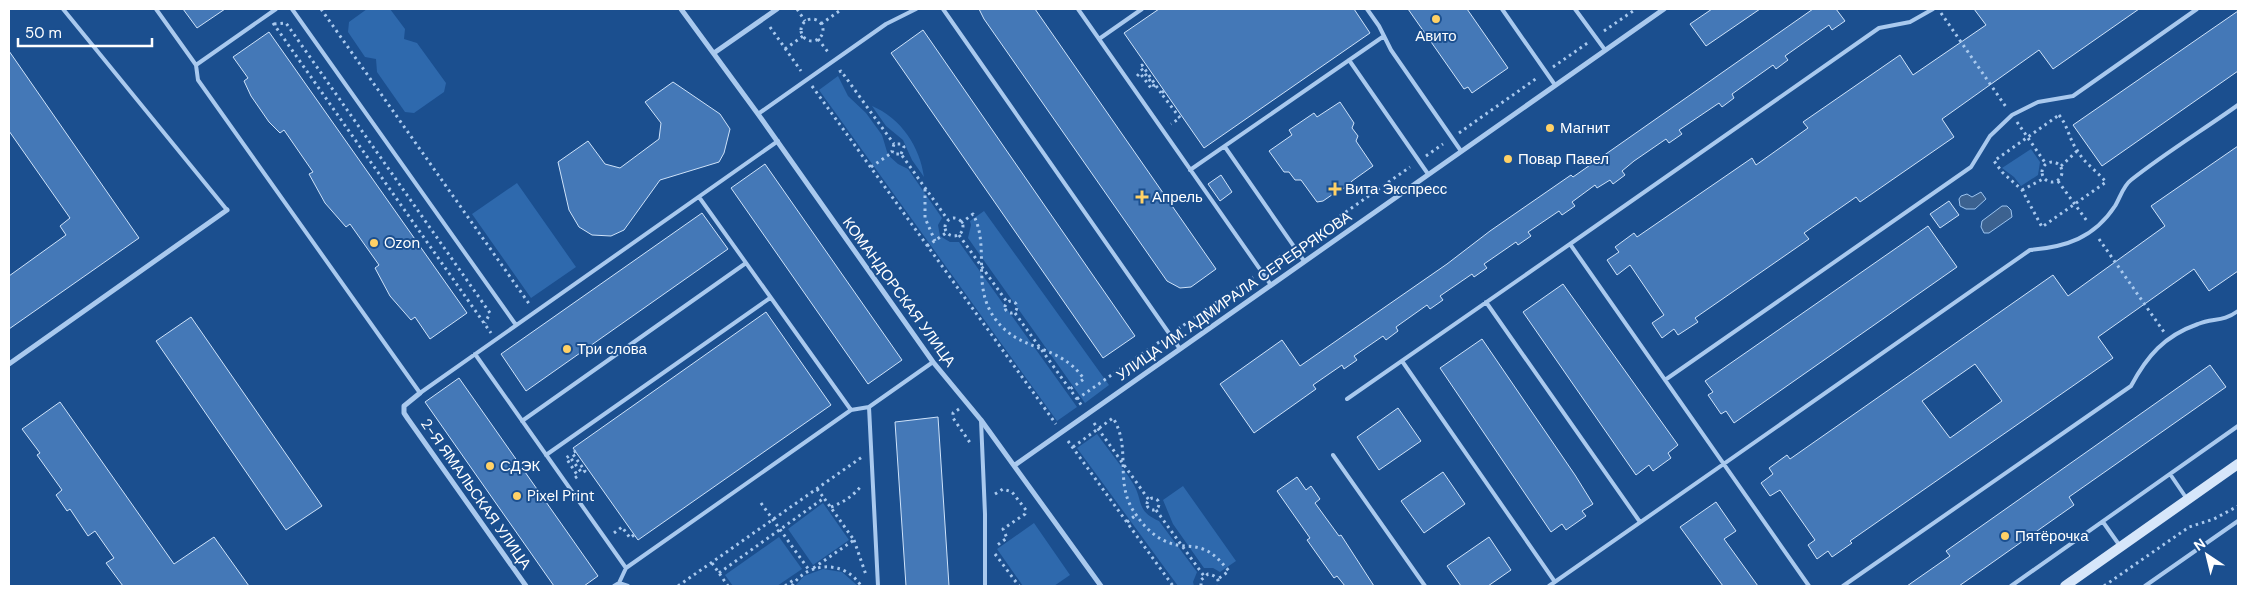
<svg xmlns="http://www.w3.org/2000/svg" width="2247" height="595" viewBox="0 0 2247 595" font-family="'DM Sans',sans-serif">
<rect width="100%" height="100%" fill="#1b4f8f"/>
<!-- green -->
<path fill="#2e69ad" d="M367 9H390L405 29 404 39 417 43 446 83 444 92 414 113 405 112 377 72 376 59 365 57 348 32 349 22Z
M838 76 848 96 866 113 882 135 888 155 898 164 908 169 942 218 938 225 940 236 950 242H959L1077 407 1057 421 819 90Z
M872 106C901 118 920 147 924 177L912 160 903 140 886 126Z
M2031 149 2040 162 2038 175 2021 186 2014 177 2002 168Z
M517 183 576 267 531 298 472 214Z
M984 211 1109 385 1085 403 968 238 971 225 970 221Z
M1097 434C1109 451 1123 467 1134 485 1143 501 1136 511 1159 521L1197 572 1193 582 1194 586H1178L1077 448Z
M1183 486 1236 561 1220 572 1213 568H1204L1173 524 1163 500Z
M823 503 849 540 813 565 788 529Z
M1034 523 1070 575 1054 586H1023L997 549Z
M779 537 802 569 777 586H733L725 575Z
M823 569 842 572 858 586H795L804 576Z"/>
<!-- water -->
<path fill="#3c6290" stroke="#9cc4f0" d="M1981 192 1986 199 1975 209H1966L1960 206 1959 199 1961 196 1967 194 1972 197Z
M2002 206H2007L2011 210 2012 217 1989 233H1984L1981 227 1982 221Z"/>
<!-- building -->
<path fill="#4478b7" stroke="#cfe3fa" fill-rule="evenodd" d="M183 9H225L197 28Z
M979 9H1035L1216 269 1191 287 1180 288 1167 281 984 19Z
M1159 9H1354L1370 33 1204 148 1124 33Z
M1408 9H1467L1508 68 1472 93 1468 87 1464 89Z
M1712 9H1760L1706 46 1690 24Z
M1813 9H1836L1845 21 1832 30 1829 25 1785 56 1788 60 1776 69 1773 65 1732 94 1734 98 1722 107 1719 103 1679 130 1682 134 1669 143 1666 139 1634 161 1622 171 1625 175 1613 184 1610 180 1597 188 1595 185 1572 202 1575 206 1562 215 1559 211 1528 232 1531 236 1518 245 1516 242 1484 264 1487 268 1474 277 1472 274 1440 296 1443 300 1430 309 1427 305 1396 327 1398 331 1386 340 1383 336 1354 356 1357 360 1344 369 1342 365 1313 385 1316 389 1254 433 1220 384 1282 340 1300 366 1447 264 1490 231 1571 175 1573 177Z
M1974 9H2139L2053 69 2039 50 1942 119 1954 137 1860 202 1856 197 1804 233 1809 239 1695 318 1698 322 1678 335 1674 329 1662 338 1652 323 1664 315 1630 265 1617 275 1607 260 1619 252 1615 247 1634 233 1637 237 1752 158 1756 165 1808 128 1803 122 1900 55 1913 75 1986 25Z
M2238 11V71L2102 166 2073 125Z
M923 30 1135 336 1103 358 891 53Z
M269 32 467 313 430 339 415 317 411 320 390 296 375 268 379 265 350 224 346 227 325 203 309 174 313 172 284 130 280 133 269 122 251 96 244 81 248 78 233 57Z
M9 51 139 238 9 329V276L66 235 60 226 70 218 9 131Z
M673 82 720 114 730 129 724 153 719 162 660 180 624 230 611 236 592 235 579 227 569 210 558 162 588 141 605 164 620 168 659 139 661 123 645 102Z
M1340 102 1354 123 1352 128 1358 136 1356 141 1373 166 1352 181 1347 187 1339 190 1323 201 1317 202 1301 180H1295L1289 172H1284L1269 151 1292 135 1289 130 1314 113 1317 117Z
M2238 146V271L2209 291 2194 269 2098 337 2113 358 1850 541 1852 543 1832 557 1828 551 1817 559 1808 545 1815 540 1780 490 1770 496 1761 483 1773 474 1769 468 1787 455 1790 459 2053 275 2068 296 2165 226 2151 206ZM1975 364 2002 401 1950 438 1922 401Z
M765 164 902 360 868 384 731 188Z
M1221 175 1232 192 1220 201 1208 184Z
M1949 201 1959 215 1940 228 1930 214Z
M702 213 728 249 526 391 501 354Z
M1928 226 1957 267 1734 423 1726 411 1721 414 1708 395 1713 392 1705 381Z
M1563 284 1678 445 1668 453 1671 458 1653 471 1649 465 1636 475 1523 312Z
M766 312 831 405 638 540 573 448Z
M191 317 322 506 286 530 156 341Z
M1482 339 1575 475 1593 504 1582 511 1586 516 1566 530 1562 524 1551 532 1440 368Z
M2210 365 2226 387 2069 497 2074 505 1959 586H1907L1950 556 1946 551Z
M459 378 598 576 584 586H554L425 402Z
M60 402 174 564 214 537 249 586H123L106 563 114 558 95 531 88 536 70 509 67 511 56 495 62 490 37 455 40 453 22 429Z
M1398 408 1421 441 1379 470 1357 437Z
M938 417 949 586H906L895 422Z
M1443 472 1465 504 1424 533 1401 501Z
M1297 477 1306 490 1311 486 1320 499 1315 503 1339 536 1341 535 1374 586H1345L1337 576 1334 578 1307 540 1310 538 1277 491Z
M1716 502 1736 531 1724 539 1758 586H1723L1680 527Z
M1489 537 1511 570 1488 586H1461L1447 566Z"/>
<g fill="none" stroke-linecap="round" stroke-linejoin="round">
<!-- path -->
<path stroke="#a9c9ee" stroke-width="3" stroke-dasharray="2.5 4" stroke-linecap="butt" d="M321 9 530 305
M797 9 805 21
M1941 13 2006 107
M801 30a11 11 0 1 1 22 0a11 11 0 1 1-22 0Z
M273 23 491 333
M274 24 286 23 490 313 485 323
M821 24 842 9
M770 27 801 71
M1604 31 1636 9
M818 39 828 52
M785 49 803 36
M1553 67 1589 42
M839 72 841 71 894 144
M1137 76 1140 73 1151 88 1154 86 1140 67 1142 65 1161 93
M812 86 1056 424
M1164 91 1161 93 1180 118 1171 124
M2059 115C2068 126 2069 139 2077 150 2084 163 2097 171 2106 182L2042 227 2022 190 2002 172 1994 161Z
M2017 122 2046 164
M1459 133 1537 78
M901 154 904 147 902 144H894L892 151 894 154H901L948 220
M1426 156 1443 144
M2042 172a10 10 0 1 1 20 0a10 10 0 1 1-20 0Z
M2061 166 2077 151
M871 167 893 152
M2058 181 2087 221
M925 189V218L935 241
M2022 190 2043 179
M945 227a9 9 0 1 1 18 0a9 9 0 1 1-18 0Z
M961 223 973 214C991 248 970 286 996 320 1021 353 1059 343 1084 379L1070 389
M959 235 1007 302
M2099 239 2164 332
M1303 242 1410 167
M927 246 946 233
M1268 266 1287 252
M1005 307a6 6 0 1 1 12 0a6 6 0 1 1-12 0Z
M1015 313 1082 406
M1178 329 1253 277
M1077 399 1162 340
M959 409 953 413V418L971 444
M1094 423 1149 500
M1068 441 1173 586
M1073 447 1113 418C1133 450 1112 484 1137 516 1145 528 1158 540 1173 544 1182 547 1193 545 1203 549 1214 553 1221 562 1229 571L1218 579
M575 478 578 476 566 458 569 456 582 473 585 471 572 453 576 451
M817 489 824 498
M995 494 1003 489 1012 492 1026 510 1025 514 1003 529 1007 538 996 546
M1147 504a6 6 0 1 1 12 0a6 6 0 1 1-12 0Z
M761 503 809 570
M831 507C844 502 853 496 862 485
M1156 510 1204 576
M1127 522 1136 515
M614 533 622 527 630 538 634 535
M854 540 866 575
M995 554 1019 586
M712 563 728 586
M719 573 824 498 854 540 812 569
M678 586 862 457
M785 586 795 579
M792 586C808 561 845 560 861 586
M1201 586V580L1208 574C1215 575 1220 579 1218 586
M2104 586 2189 527 2214 519 2238 506"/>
<!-- service -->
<path stroke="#a9c9ee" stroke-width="4" d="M63 9 227 210
M156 9 196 65 198 80 420 393 778 141
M292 9 516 325
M943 9 1180 349
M1078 9 1099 39
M1142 9 1099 39 1271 285
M1367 9 1379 26 1391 50 1461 151
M1502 9 1555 85
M1575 9 1605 50
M1349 60 1428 174
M196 65 276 9
M758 114 886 24 916 9
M1225 147 1304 261
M1190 170 1384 36
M699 197 851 410
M1486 302 1640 522
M475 354 626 568
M1402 361 1555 582
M1665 380 1971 167 1990 136 2012 115 2038 102 2073 96 2197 9
M1347 399 1570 244
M869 407 878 586
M981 420 985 514V586
M522 421 746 263
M546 455 770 298
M1333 455 1425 586
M2170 474 2187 499
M2103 522 2120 546
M619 583 628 586
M614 586 619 583 626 568 851 410 869 407 933 362
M1549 586 2030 250C2066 247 2094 238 2115 206 2120 198 2123 186 2131 180 2165 153 2203 130 2238 105
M1809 586 1570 244 1879 28 1910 22 1933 9
M1843 586 2131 386C2147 356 2164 336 2198 324 2213 318 2223 322 2238 311
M2011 586 2238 426
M2145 586 2238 521"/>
<!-- minor -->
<path stroke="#a9c9ee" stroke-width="5" d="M681 9 758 114 933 362 981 420 1101 586
M714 53 777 9
M9 364 227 210
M420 393 404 406V413L408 419 526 586
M1015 465 1664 9"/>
<!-- secondary -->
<path stroke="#d6e6fa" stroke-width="10" d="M2065 586 2238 464"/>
</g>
<!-- markers -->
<g fill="#ffd166" stroke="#1b4f8f" stroke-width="2">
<circle cx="1436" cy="19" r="5"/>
<circle cx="1550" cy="128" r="5"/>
<circle cx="1508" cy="159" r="5"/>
<path d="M1332.5 181.5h5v5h5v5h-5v5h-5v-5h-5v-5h5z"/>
<path d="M1139.5 189.5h5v5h5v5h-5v5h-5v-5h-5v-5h5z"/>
<circle cx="374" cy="243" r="5"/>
<circle cx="567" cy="349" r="5"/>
<circle cx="490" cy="466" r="5"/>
<circle cx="517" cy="496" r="5"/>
<circle cx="2005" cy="536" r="5"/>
</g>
<g text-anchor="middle" stroke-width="4" stroke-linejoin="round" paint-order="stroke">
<!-- poi labels -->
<g font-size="15" fill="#fff" stroke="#1b4f8f" text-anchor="start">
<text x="1436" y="41" text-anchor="middle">Авито</text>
<text x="1560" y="133">Магнит</text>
<text x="1518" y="164">Повар Павел</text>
<text x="1345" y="194">Вита Экспресс</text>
<text x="1152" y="202">Апрель</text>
<text x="384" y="248">Ozon</text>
<text x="577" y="354">Три слова</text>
<text x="500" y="471">СДЭК</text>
<text x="527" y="501">Pixel Print</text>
<text x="2015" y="541">Пятёрочка</text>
</g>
<!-- street labels -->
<g font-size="15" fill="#fff" stroke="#1b4f8f">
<text transform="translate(899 292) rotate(54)" y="5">КОМАНДОРСКАЯ УЛИЦА</text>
<text transform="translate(1234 296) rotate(-35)" y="5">УЛИЦА ИМ. АДМИРАЛА СЕРЕБРЯКОВА</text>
<text transform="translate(476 494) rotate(55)" y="5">2-Я ЯМАЛЬСКАЯ УЛИЦА</text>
</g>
</g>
<!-- border -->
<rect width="2247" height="595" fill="none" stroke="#ffffff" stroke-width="20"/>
<!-- north arrow -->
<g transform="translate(2207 555) rotate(325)" stroke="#1b4f8f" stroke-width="4" paint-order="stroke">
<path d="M0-4L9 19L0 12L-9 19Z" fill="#ffffff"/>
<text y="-8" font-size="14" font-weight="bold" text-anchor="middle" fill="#ffffff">N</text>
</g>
<!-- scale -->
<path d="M18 38v8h134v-8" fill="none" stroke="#ffffff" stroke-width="2.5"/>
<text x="25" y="38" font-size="15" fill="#ffffff" stroke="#1b4f8f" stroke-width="4" paint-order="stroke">50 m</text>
</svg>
